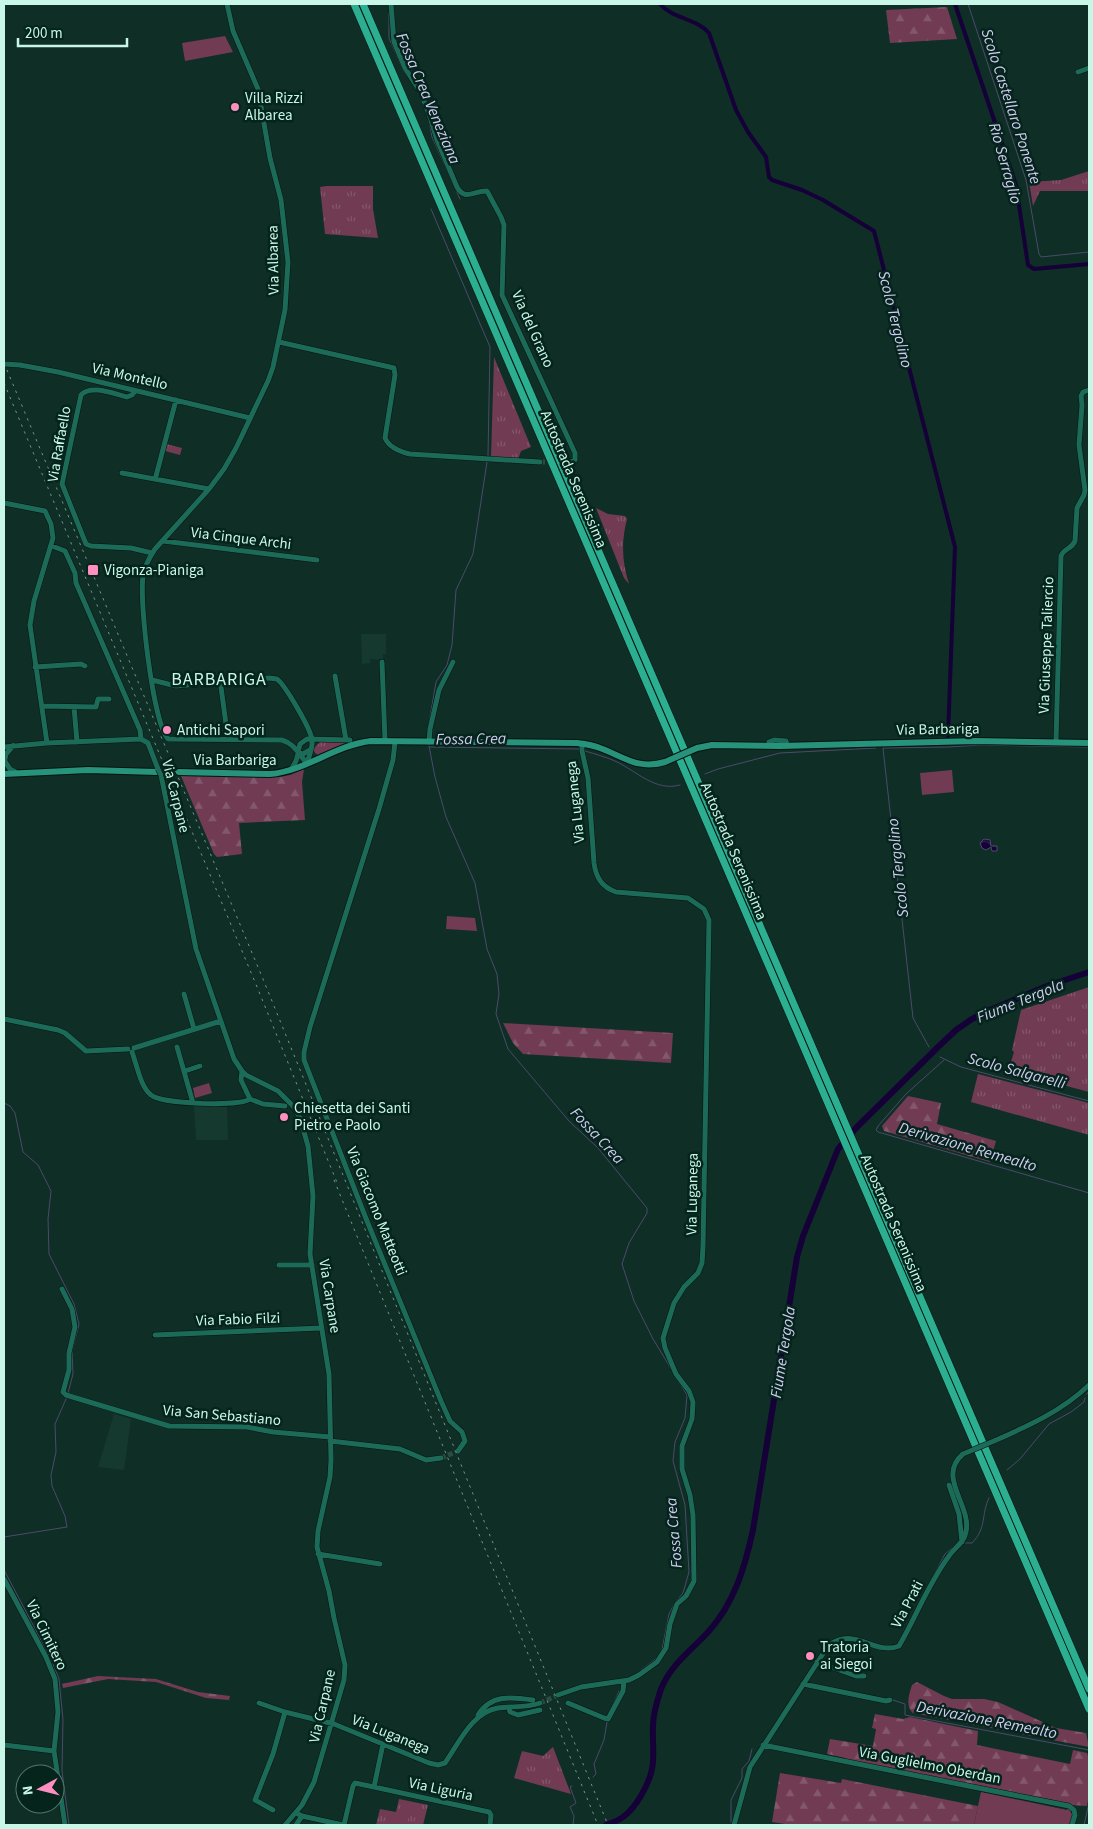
<svg xmlns="http://www.w3.org/2000/svg" width="1093" height="1829" viewBox="0 0 1093 1829" font-family="'Source Sans 3',sans-serif">
<defs>
<pattern id="grass-tufts" width="24" height="20" patternUnits="userSpaceOnUse" patternTransform="scale(1.25)"><rect width="24" height="20" fill="#703b53"/><path d="M3 7l-1-3M5 7V3M7 7l1-3M15 17l-1-3M17 17v-4M19 17l1-3" fill="none" stroke="#83586c"/></pattern>
<pattern id="forest-firs" width="22" height="20" patternUnits="userSpaceOnUse" patternTransform="scale(1.25)"><rect width="22" height="20" fill="#703b53"/><path d="M5 1l3.5 6h-7zM16 11l3.5 6h-7z" fill="#83586c"/></pattern>
<pattern id="water-waves" width="16" height="10" patternUnits="userSpaceOnUse" patternTransform="scale(1.25)"><rect width="16" height="10" fill="#150038"/><path d="M0 5q4-4 8 0t8 0" fill="none" stroke="#362655"/></pattern>
</defs>
<rect width="100%" height="100%" fill="#0f2e26"/>
<!-- built -->
<path fill="#15392f" d="M361 634H386V654H383V660L370 659V663L362 664Z
M194 1106H227L228 1140H196Z
M114 1414 131 1419 124 1470 98 1467Z"/>
<!-- grass -->
<path fill="url(#grass-tufts)" d="M1089 171V191H1040L1033 206 1029 182 1061 180Z
M327 186H373V209L378 238 325 234 320 187Z
M494 357 531 447 521 451 518 459 491 457Z
M166 444 182 448 180 455 165 451Z
M596 508 608 514 625 516 627 519C621 542 622 562 629 584L624 578Z
M320 742 323 741 349 742 318 755 315 753 313 749Z
M1089 987V1092L1007 1070 1010 1065 1014 1052 1012 1050 1021 1010Z
M978 1074 1089 1103V1135L971 1102Z
M553 1747 571 1794 514 1778 522 1751 543 1756Z
M399 1799 428 1805 423 1825H376L380 1809 396 1812Z"/>
<!-- forest -->
<path fill="url(#forest-firs)" d="M947 7 957 39 890 43 886 10Z
M304 769 302 782 305 820 239 823 242 854 217 857 214 854 181 776 279 777 290 775Z
M503 1023 673 1033 671 1063 523 1054 513 1043Z
M908 1096 941 1103 937 1124 996 1141 990 1162 884 1131 882 1126Z
M98 1676 156 1679 198 1692 230 1696 229 1700 206 1698 156 1682 108 1679 63 1688 62 1684Z
M917 1682 944 1696 952 1699H984L998 1702 1056 1728 1086 1733 1089 1747 913 1713C905 1706 909 1694 912 1685Z
M875 1714 903 1719 910 1717 978 1731 977 1745 1070 1764 1073 1750 1087 1753C1093 1768 1090 1791 1087 1806L1071 1805 849 1761 845 1758 827 1754 830 1739 873 1746 876 1729 872 1728Z
M780 1773 841 1783 842 1779 978 1806 974 1824 979 1825H791L772 1822Z"/>
<!-- garden -->
<path fill="#703b53" d="M225 36 233 52 185 61 182 43Z
M952 770 954 792 922 795 920 773Z
M447 916 475 918 477 931 446 929Z
M209 1083 212 1093 195 1098 193 1088Z
M981 1792 1067 1810 1068 1808 1073 1815 1070 1825 974 1824Z
M401 1810 409 1812 407 1825H397Z"/>
<!-- water -->
<path fill="url(#water-waves)" stroke="#4b4a6c" d="M984 839 990 840 991 846H997V851H992L991 847 986 850 982 848 980 843Z"/>
<g fill="none" stroke-linecap="round" stroke-linejoin="round">
<!-- stream -->
<path stroke="#4b4a6c" stroke-width="1" d="M968 4 1026 180 1039 254 1041 257 1089 252
M389 13V38L403 70 411 81
M418 93 422 103
M429 121 432 137 460 199
M431 209 490 347 488 456
M429 723 436 682 447 665 452 645 456 590 473 554 487 462
M429 746 435 777 446 817 475 883 487 949 497 974 499 994 496 1014 508 1049 569 1121 598 1148 647 1208V1213L629 1243 622 1264 634 1301 653 1339 687 1395 685 1418 675 1442 673 1461 685 1505 689 1572 683 1593 675 1603 669 1614 662 1650
M430 747 579 749
M585 751C595 754 606 757 615 761 637 771 655 792 680 785
M705 774 718 769 780 753 876 748
M929 1047 913 1018 883 748 948 747 981 745 1089 747
M940 1057 961 1067 1089 1101
M944 1060 906 1094 878 1126 876 1130 878 1132 1089 1193
M4 1103 10 1106 15 1113 23 1152 38 1165 51 1191 48 1219 49 1254 74 1304 79 1324 72 1351 73 1374 68 1393
M1087 1394 1089 1391
M1007 1470 1020 1459 1049 1424 1071 1412 1084 1402 1085 1398
M4 1537 67 1527 65 1516 52 1486 51 1475 56 1452 55 1424 66 1399
M966 1543H972C987 1528 981 1514 989 1498
M4 1570 51 1659 59 1679 63 1720 62 1771 69 1825
M935 1573 945 1554 952 1548
M900 1640 912 1617
M641 1670 657 1658
M893 1700 905 1704V1715L1089 1750
M610 1711 619 1691
M593 1777 596 1774 594 1764 604 1740 607 1722
M572 1786 570 1787 576 1803 570 1807 574 1816 573 1825
M731 1822V1800L742 1778V1769L749 1761 752 1749
M1084 1825 1089 1803"/>
<!-- canal -->
<path stroke="#150038" stroke-width="4" d="M660 4C673 19 696 18 709 33L736 110 748 132 766 157 769 177 772 180 802 190 823 200 874 231 955 547 948 736
M955 4 1016 185 1028 265 1034 269 1089 264"/>
<!-- river -->
<path stroke="#150038" stroke-width="6" d="M606 1825C612 1823 618 1821 623 1817 636 1808 649 1784 652 1769 655 1755 652 1740 653 1726 653 1714 657 1701 661 1689 671 1664 692 1650 709 1631 735 1602 745 1566 753 1530L797 1257 803 1236 838 1149 857 1127 938 1047 956 1030 972 1019 990 1010 1047 986 1089 972"/>
<!-- minor-tunnel -->
<path stroke="#2b4c43" stroke-width="5" stroke-dasharray="5 2.5" stroke-linecap="butt" d="M540 462H569
M441 1458 458 1451
M540 1703 558 1695"/>
<!-- major-tunnel -->
<path stroke="#2b4c43" stroke-width="6" stroke-dasharray="6 3" stroke-linecap="butt" d="M157 772H179"/>
<!-- minor casing -->
<g stroke="#071410" stroke-width="6">
<path id="minor" d="M227 4 233 31 258 89 270 158 281 200 288 262 285 310 273 367 268 381 236 448 224 469 209 489 155 549C149 558 144 567 143 577 139 601 153 723 168 739L282 740C295 744 298 754 307 763
M391 4 394 42 405 68 421 93 431 120 437 140 457 187C465 202 475 190 487 191L501 217 504 225 502 295 575 453V460L569 462
M1078 72 1089 68
M279 342 394 368 395 375 385 438C389 447 401 452 410 454L540 462
M20 365 58 372 250 418
M135 391 132 395 127 397C114 394 91 384 81 395L62 484 86 544 91 546 131 548 152 553
M122 473 209 489
M156 476 176 400
M4 503 45 511 51 524 53 538 34 601 30 625 47 743
M163 541 317 560
M52 546 65 551 75 573 76 583 140 730 141 739
M382 662 385 741
M35 667 81 664 85 666
M335 676 346 740
M152 680 176 686 269 678 277 679C285 685 311 729 312 740 313 748 309 756 307 763
M221 687 228 739
M42 706 96 707 98 699H109
M74 707 77 742
M141 739 148 743 158 769
M395 742 393 760 379 809 310 1027 304 1052V1060L367 1221 441 1401 450 1421 462 1432 465 1441 458 1451
M429 742 430 729 439 690 453 662
M769 742 774 740 786 741 787 746
M1056 742 1061 556C1064 548 1072 549 1075 541L1077 508 1084 495 1085 490 1079 445 1082 405 1081 396 1083 392 1089 390
M4 747 47 743 141 739
M310 750 303 754 298 752 300 744 307 739 350 740
M4 760 10 769 17 773
M4 764 6 754 13 746
M291 770 296 761 298 754
M161 775 196 949 234 1059 242 1071 246 1075 278 1091 293 1106 300 1118 308 1146 313 1196 310 1254 329 1374 331 1460 330 1477 318 1531 317 1547 329 1591 334 1618 345 1665 344 1680 314 1782 302 1805 285 1825
M184 994 194 1029
M4 1019 58 1030 65 1033 86 1051 128 1049
M177 1047 193 1103
M134 1048 221 1021
M132 1052C137 1065 140 1086 151 1095 161 1104 238 1107 250 1099
M185 1071 200 1066
M242 1071 241 1080 250 1099 263 1104 285 1106
M279 1265H312
M62 1289 72 1309 75 1327 69 1353V1370L63 1392 66 1395 169 1426 247 1427 273 1432 330 1437
M155 1335 322 1328
M330 1441 400 1449 426 1460 441 1458
M994 1441C1028 1426 1062 1411 1089 1385
M949 1485 959 1514 962 1542
M318 1554 380 1564
M4 1579 46 1657 55 1679 58 1712 54 1751 65 1825
M817 1662 856 1676H864
M803 1684 886 1701 890 1700
M558 1695 581 1687 629 1680 639 1675 657 1662 666 1648 670 1624 677 1604 686 1596 694 1581 693 1515 690 1495 682 1469V1446L692 1419 693 1402 689 1391 676 1374 665 1348 663 1338 674 1303 684 1287 698 1273 702 1263 703 1246 709 920 704 909 688 898 616 892C602 887 596 878 594 863L588 778 582 751V744
M259 1703 285 1712 334 1724 429 1763 438 1765 445 1763C459 1743 472 1712 498 1708 512 1706 526 1708 540 1703
M568 1703 604 1718 608 1719 623 1691 624 1681
M509 1708 510 1712 518 1715 540 1710
M478 1715C491 1694 512 1697 533 1700
M4 1745 54 1751
M763 1745 1069 1806 1074 1810 1075 1815 1072 1825
M374 1787 489 1812 491 1815 490 1825
M273 1810 255 1800 273 1754 285 1712
M296 1813 302 1816 343 1825
M296 1825 302 1816
M344 1825 353 1786 355 1783 374 1787 383 1744
M734 1825 750 1767 828 1646C854 1625 874 1656 899 1646 916 1617 928 1584 949 1556 954 1548 964 1543 966 1532 972 1505 936 1477 963 1454"/>
</g>
<!-- major casing -->
<g stroke="#071410" stroke-width="8">
<path id="major" d="M697 748 712 745 780 746 976 741 1089 743
M179 772 270 774C306 771 335 745 371 741L577 743C585 744 593 745 600 748 624 757 638 770 665 762
M4 774 88 770 157 772"/>
</g>
<!-- highway casing -->
<g stroke="#071410" stroke-width="8">
<path id="highway" d="M354 4 1089 1709
M363 4 1089 1689"/>
</g>
<!-- minor -->
<use href="#minor" stroke="#1c6b58" stroke-width="5"/>
<!-- major -->
<use href="#major" stroke="#26937a" stroke-width="6"/>
<!-- highway -->
<use href="#highway" stroke="#2cae90" stroke-width="7"/>
<!-- rail -->
<path stroke="#6f968a" stroke-width="1" stroke-dasharray="2.5 5" stroke-linecap="butt" d="M4 363 263 979 608 1825
M4 383 255 982 338 1185
M334 1180 598 1825"/>
<!-- minor-bridge casing -->
<g stroke="#071410" stroke-width="6" stroke-linecap="butt">
<path id="minor-bridge" d="M4 364 20 365
M158 769 161 775
M963 1454 994 1441"/>
</g>
<!-- major-bridge casing -->
<g stroke="#071410" stroke-width="8" stroke-linecap="butt">
<path id="major-bridge" d="M665 762 697 748"/>
</g>
<!-- minor-bridge -->
<use href="#minor-bridge" stroke="#1c6b58" stroke-width="5"/>
<!-- major-bridge -->
<use href="#major-bridge" stroke="#26937a" stroke-width="6"/>
</g>
<!-- markers -->
<g fill="#fd8ec0" stroke="#04241c" stroke-width="2">
<circle cx="235" cy="107" r="5"/>
<rect x="87" y="564" width="12" height="12" rx="2.5"/>
<circle cx="167" cy="730" r="5"/>
<circle cx="284" cy="1117" r="5"/>
<circle cx="810" cy="1656" r="5"/>
</g>
<g text-anchor="middle" stroke-width="5" stroke-linejoin="round" paint-order="stroke">
<!-- poi labels -->
<g font-size="15" fill="#c9f7e7" stroke="#04241c" text-anchor="start">
<text x="245" y="103">Villa Rizzi<tspan x="245" dy="17">Albarea</tspan></text>
<text x="104" y="575">Vigonza-Pianiga</text>
<text x="177" y="735">Antichi Sapori</text>
<text x="294" y="1113">Chiesetta dei Santi<tspan x="294" dy="17">Pietro e Paolo</tspan></text>
<text x="820" y="1652">Tratoria<tspan x="820" dy="17">ai Siegoi</tspan></text>
</g>
<!-- street labels -->
<g font-size="15" fill="#c9f7e7" stroke="#04241c">
<text transform="translate(273 260) rotate(-91)" y="5">Via Albarea</text>
<text transform="translate(533 329) rotate(66)" y="5">Via del Grano</text>
<text transform="translate(130 376) rotate(13)" y="5">Via Montello</text>
<text transform="translate(59 444) rotate(-80)" y="5">Via Raffaello</text>
<text transform="translate(574 479) rotate(67)" y="5">Autostrada Serenissima</text>
<text transform="translate(241 538) rotate(7)" y="5">Via Cinque Archi</text>
<text transform="translate(1046 645) rotate(-88)" y="5">Via Giuseppe Taliercio</text>
<text transform="translate(938 729) rotate(-1)" y="5">Via Barbariga</text>
<text x="235" y="765">Via Barbariga</text>
<text transform="translate(176 796) rotate(76)" y="5">Via Carpane</text>
<text transform="translate(575 802) rotate(-96)" y="5">Via Luganega</text>
<text transform="translate(734 851) rotate(67)" y="5">Autostrada Serenissima</text>
<text transform="translate(692 1194) rotate(-89)" y="5">Via Luganega</text>
<text transform="translate(377 1211) rotate(68)" y="5">Via Giacomo Matteotti</text>
<text transform="translate(894 1223) rotate(67)" y="5">Autostrada Serenissima</text>
<text transform="translate(330 1296) rotate(81)" y="5">Via Carpane</text>
<text transform="translate(238 1319) rotate(-2)" y="5">Via Fabio Filzi</text>
<text transform="translate(222 1415) rotate(5)" y="5">Via San Sebastiano</text>
<text transform="translate(907 1604) rotate(-62)" y="5">Via Prati</text>
<text transform="translate(47 1635) rotate(64)" y="5">Via Cimitero</text>
<text transform="translate(322 1706) rotate(-77)" y="5">Via Carpane</text>
<text transform="translate(391 1734) rotate(22)" y="5">Via Luganega</text>
<text transform="translate(930 1765) rotate(11)" y="5">Via Guglielmo Oberdan</text>
<text transform="translate(441 1789) rotate(12)" y="5">Via Liguria</text>
</g>
<!-- water labels -->
<g font-size="16" font-style="italic" fill="#d1cbf1" stroke="#04241c">
<text transform="translate(429 98) rotate(67)" y="6">Fossa Crea Veneziana</text>
<text transform="translate(1012 106) rotate(72)" y="6">Scolo Castellaro Ponente</text>
<text transform="translate(1006 163) rotate(74)" y="6">Rio Serraglio</text>
<text transform="translate(896 319) rotate(76)" y="6">Scolo Tergolino</text>
<text transform="translate(471 738) rotate(-1)" y="6">Fossa Crea</text>
<text transform="translate(897 868) rotate(-96)" y="6">Scolo Tergolino</text>
<text transform="translate(1020 1000) rotate(-22)" y="6">Fiume Tergola</text>
<text transform="translate(1017 1070) rotate(15)" y="6">Scolo Salgarelli</text>
<text transform="translate(598 1135) rotate(47)" y="6">Fossa Crea</text>
<text transform="translate(968 1146) rotate(16)" y="6">Derivazione Remealto</text>
<text transform="translate(782 1352) rotate(-81)" y="6">Fiume Tergola</text>
<text transform="translate(673 1533) rotate(-95)" y="6">Fossa Crea</text>
<text transform="translate(987 1719) rotate(11)" y="6">Derivazione Remealto</text>
</g>
<!-- quarter labels -->
<g font-size="18" letter-spacing="1" fill="#c9f7e7" stroke="#04241c">
<text x="219" y="685">BARBARIGA</text>
</g>
</g>
<!-- border -->
<rect width="1093" height="1829" fill="none" stroke="#c9f7e7" stroke-width="10"/>
<!-- north arrow -->
<g transform="translate(40 1789) rotate(263)"><circle r="24" fill="#04241c" stroke="#53786d"/>
<path d="M0-4L9 19L0 12L-9 19Z" fill="#fd8ec0"/>
<text y="-8" font-size="14" font-weight="bold" text-anchor="middle" fill="#c9f7e7">N</text>
</g>
<!-- scale -->
<path d="M18 38v8h109v-8" fill="none" stroke="#c9f7e7" stroke-width="2.5"/>
<text x="25" y="38" font-size="15" fill="#c9f7e7" stroke="#04241c" stroke-width="4" paint-order="stroke">200 m</text>
</svg>
